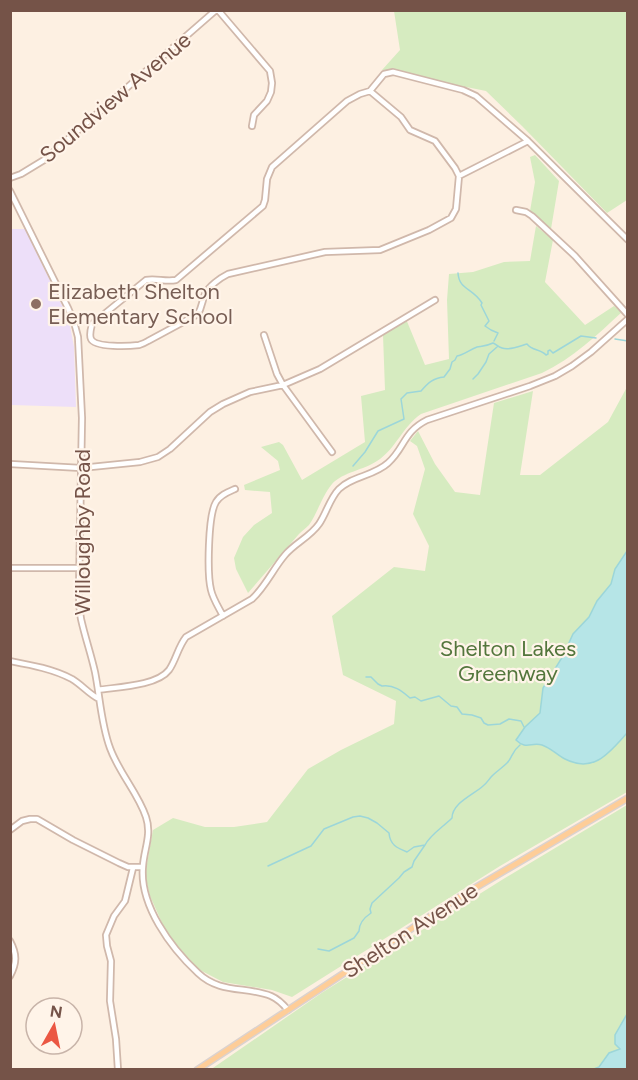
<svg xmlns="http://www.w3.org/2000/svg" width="638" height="1080" viewBox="0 0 638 1080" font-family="Figtree,sans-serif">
<rect width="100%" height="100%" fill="#fdf0e2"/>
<!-- education -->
<path fill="#eddff9" d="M11 229H25L69 320 74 347 76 407 11 405Z"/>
<!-- green -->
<path fill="#d6ebc0" d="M394 11H627V200L607 213 522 126 486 91 382 70 400 50Z
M535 155 559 181 551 229 530 211 535 182 530 157Z
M536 226 553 240 545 282 585 325 614 306 622 312C597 335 573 358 542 373L421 414C402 427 396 449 377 461 364 470 343 472 332 484 322 496 318 512 309 525 306 528 302 531 299 534L248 593 236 569 234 558 243 537 254 525 272 513 270 492 245 490 244 485 280 470 278 461 261 447 279 442 283 445 302 480 365 442 361 396 385 390 383 335 406 319 425 365 449 359 447 300 449 274 473 272 504 262 530 261Z
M627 387V792L500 866 292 997 272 990 223 982 198 969 167 934 150 896 145 875 153 830 173 818 205 827H234L267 822 308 769 341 750 394 724 396 701 343 675 332 616 394 567 425 571 429 546 413 514 425 469 417 446 410 441 418 431 435 464 455 492 480 495 494 403 533 391 520 475H540L608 422Z
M627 805V1069L210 1070 323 992 505 878Z"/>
<!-- water -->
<path fill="#b6e5e7" stroke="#9cd6d9" stroke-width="1.5" d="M627 551V733C610 752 594 774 565 759 557 755 551 748 542 745 531 742 526 750 516 740L525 727 540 713 543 688 563 656 573 634 589 617 597 601 611 584 615 569Z
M627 1014V1069H594L599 1067 609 1053 620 1049 615 1044V1035Z"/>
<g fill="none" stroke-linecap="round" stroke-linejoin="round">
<!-- stream -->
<path stroke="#9cd6d9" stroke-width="1.5" d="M458 273C459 290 473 288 482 303L481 305 489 321 485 326 491 330 498 333 494 341
M615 339 628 341
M473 379 478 374 486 362 489 354 497 347
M353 466 365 452 378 431 404 419 401 399 407 393 421 391C428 383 433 378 444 377L450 369 452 362 455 360 457 356C464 355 469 350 477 347 483 346 487 346 493 343 496 344 498 347 502 348 510 351 520 346 527 344 532 351 541 349 546 355L548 354V351L550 350 553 353 581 336 596 338
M366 677H371L378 684 382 686C393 684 402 691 410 698L415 697 421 701 439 696 451 706 457 707 462 714 472 715 481 718 484 723 488 725 500 724 509 719 521 721 524 727
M268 866 311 846 324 829 353 817 360 816 368 818 377 823 389 833C390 845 397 848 407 852L414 847 425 845C430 835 443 827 452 818 452 803 473 795 483 786 487 783 489 779 492 776 497 771 502 768 507 763 513 757 511 752 520 745
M318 949 329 951 354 938 359 931C359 923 365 917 371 913L370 909 372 903 399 878 404 872 412 867 414 861 425 845"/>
<!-- minor casing -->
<g stroke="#d0b8ab" stroke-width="8">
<path id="minor" d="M218 10 270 71 272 83 271 92 267 101 254 115 252 126
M370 91 401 117 410 130 435 141 455 168 459 176 456 209 451 218 429 230 380 250 325 252 228 274C220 278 209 286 205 294 202 301 202 307 198 314L148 341C145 343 142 344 139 345 130 346 95 348 91 339 89 335 91 328 92 324L146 280C156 278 165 282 176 280L263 206 265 200 267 179 272 167 347 101 360 94Z
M370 91 384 74 393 72 463 90 476 96 528 141 628 240
M459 176 528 141
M10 178 21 174 44 160 216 10
M10 191 68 308 74 322 78 337 82 418 79 587C79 598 79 609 81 619 85 637 91 654 95 672 100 697 101 724 110 748 119 773 138 793 146 817 152 835 144 849 143 866 139 905 171 948 198 973 220 994 246 986 271 996 278 999 283 1004 288 1010
M516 210 526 212 532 216 575 256 628 315
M264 335 277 374 283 385 332 452
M10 464 81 468 140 462 158 457 170 449 210 412 223 404 250 392 283 385 320 369 435 300
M10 568H79
M223 616C219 608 213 599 211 590 207 574 208 515 216 502 220 495 228 492 235 489
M10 661C31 665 53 669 72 679 82 685 89 694 99 699
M98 690C117 687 157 686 169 670 176 660 178 647 186 637L252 599C266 586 273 569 285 555 295 543 310 537 319 524 326 514 330 498 339 489 352 476 374 476 388 463 405 448 403 432 427 420L530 386 555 376 572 366 591 352 628 319
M10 830 22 821 30 819H37L73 840 119 863 128 867H142
M10 941C17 954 17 963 10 976
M118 1070 116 1039 110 1001 111 961 107 946 106 935 114 916 125 901 133 868"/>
</g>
<!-- major casing -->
<g stroke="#dbd2cf" stroke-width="8">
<path id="major" d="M197 1070 458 898 628 798"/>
</g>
<!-- minor -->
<use href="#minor" stroke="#fff" stroke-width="4.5"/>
<!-- major -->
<use href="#major" stroke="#fecd98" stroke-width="5"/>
</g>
<!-- markers -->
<circle fill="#8d6e63" stroke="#fff4e9" stroke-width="2" cx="36" cy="304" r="6"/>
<g text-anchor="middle" stroke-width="4.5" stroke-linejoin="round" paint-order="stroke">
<!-- street labels -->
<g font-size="22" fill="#755348" stroke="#fff4e9">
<text transform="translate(115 97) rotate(-40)" y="8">Soundview Avenue</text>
<text transform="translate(82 532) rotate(-90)" y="8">Willoughby Road</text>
<text transform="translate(410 930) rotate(-33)" y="8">Shelton Avenue</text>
</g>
<!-- education labels -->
<g font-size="22" fill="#785e54" stroke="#fff4e9" text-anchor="start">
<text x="48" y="299">Elizabeth Shelton<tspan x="48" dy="25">Elementary School</tspan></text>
</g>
<!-- park labels -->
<g font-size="22" fill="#53763c" stroke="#fff4e9">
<text x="508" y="656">Shelton Lakes<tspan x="508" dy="25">Greenway</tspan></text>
</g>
</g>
<!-- border -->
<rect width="638" height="1080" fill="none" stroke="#755348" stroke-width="24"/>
<!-- north arrow -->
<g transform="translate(54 1026) rotate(9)"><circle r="28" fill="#fff4e9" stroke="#c8b4a9" stroke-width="1.5"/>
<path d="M0-4.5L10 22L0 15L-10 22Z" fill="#eb5743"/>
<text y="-9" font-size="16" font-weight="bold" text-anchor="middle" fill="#755348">N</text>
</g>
</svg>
